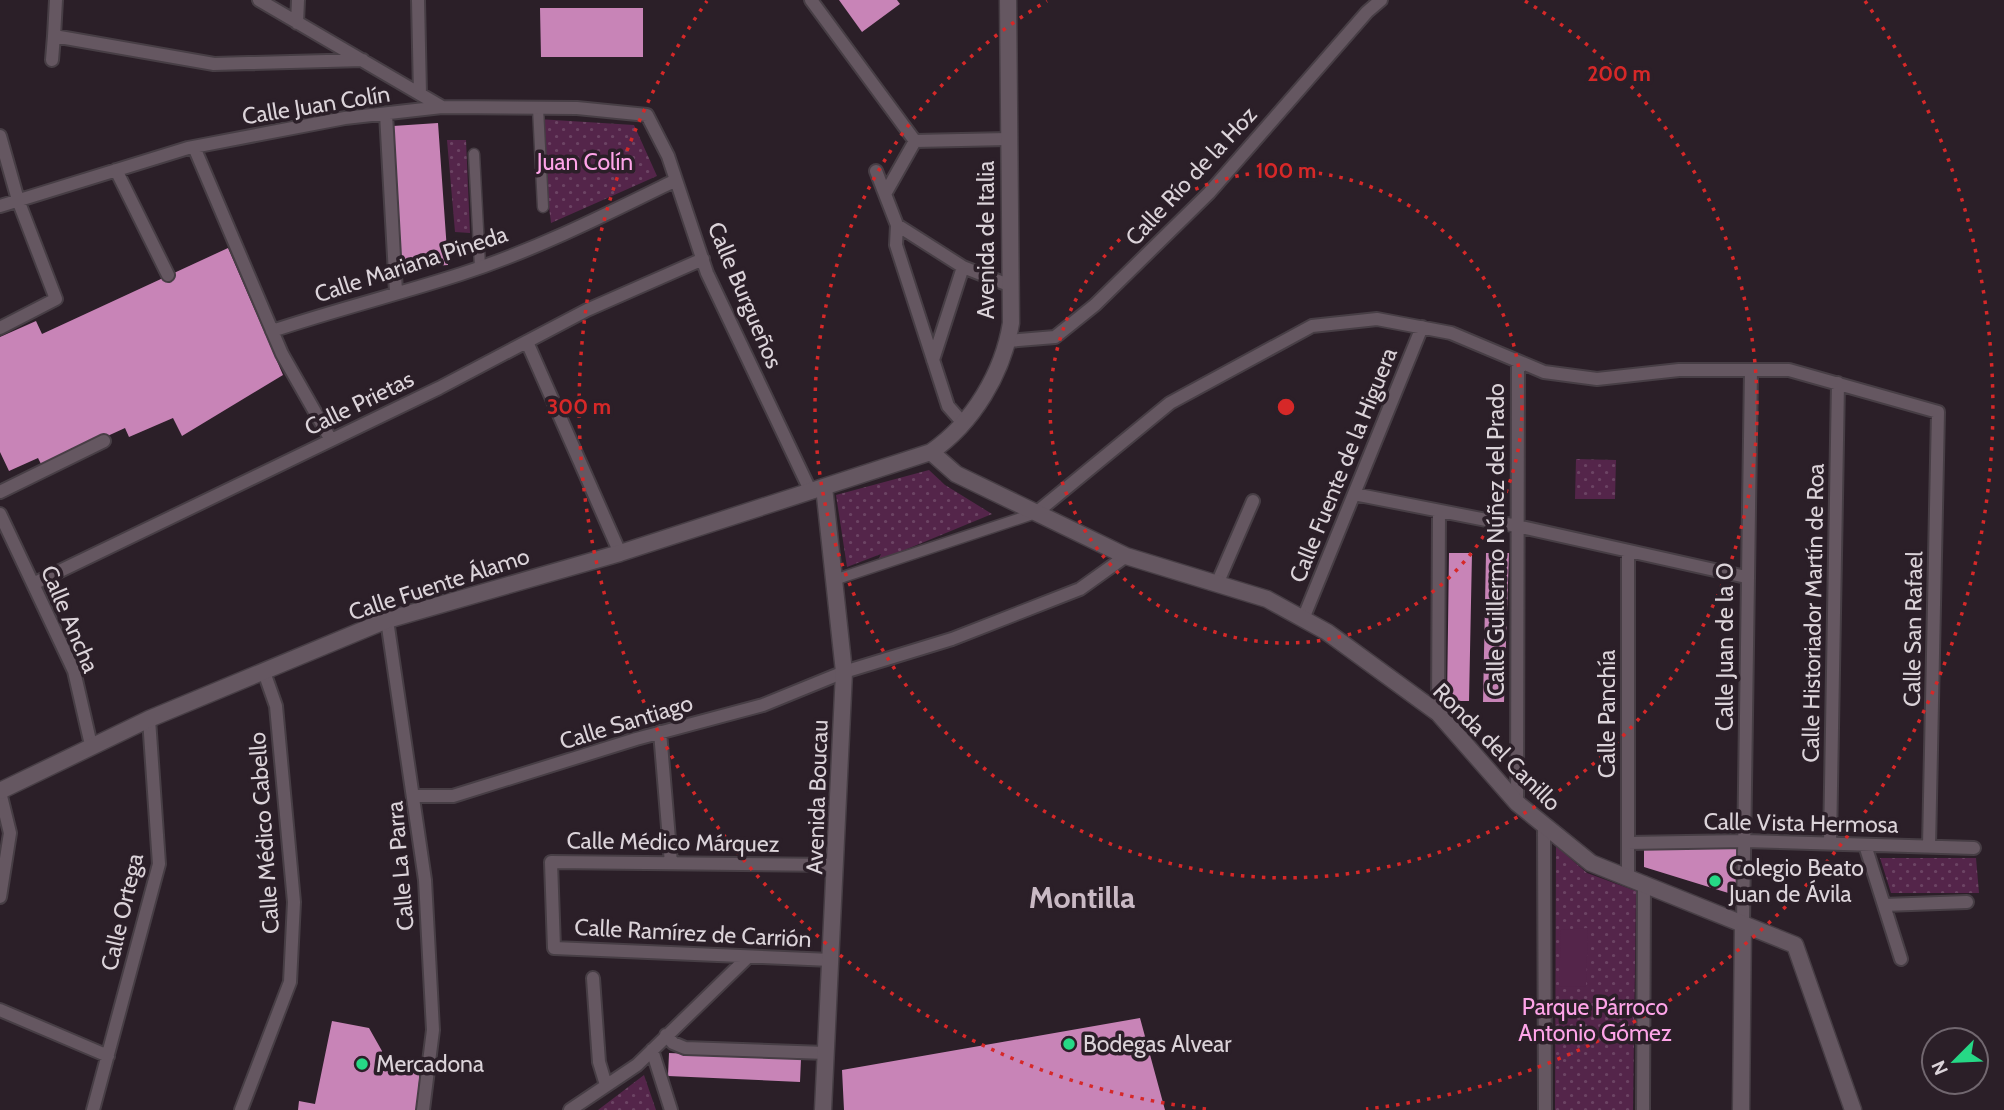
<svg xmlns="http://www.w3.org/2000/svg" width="2004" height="1110" viewBox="0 0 2004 1110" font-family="Cabin,sans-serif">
<defs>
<pattern id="grass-dots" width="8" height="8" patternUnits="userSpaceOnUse" patternTransform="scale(1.75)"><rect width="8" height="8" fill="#54254a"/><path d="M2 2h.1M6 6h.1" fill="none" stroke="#6c4464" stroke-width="1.8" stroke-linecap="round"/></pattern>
</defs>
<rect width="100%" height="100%" fill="#2b1f28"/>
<!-- grass -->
<path fill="url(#grass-dots)" d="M538 119 634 125 657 176 551 223Z
M447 140H466L470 233 455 232Z
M1576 459 1616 460 1615 499H1575Z
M929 470 945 485 992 514 878 561 881 554 847 567 836 495Z
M1556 846 1587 873 1636 891 1633 1110H1555Z
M1880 858H1976L1979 893H1891Z
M644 1075 656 1110H598Z"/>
<!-- garden -->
<path fill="#54254a" d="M1588 928 1586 986 1559 987 1561 930Z"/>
<!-- building -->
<path fill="#c884b7" d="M839 0H897L900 4 862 32Z
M540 8H643V57H541Z
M438 123 448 265 402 268 393 126Z
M228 248 283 375 182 436 173 418 129 437 125 428 42 466 38 458 9 471 0 452V337L36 321 42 334Z
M1449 553H1472L1469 701H1447Z
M1486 553H1509L1504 702H1483Z
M1740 841 1738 896 1644 867V843Z
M1140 1018 1165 1110H844L842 1070Z
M332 1021 369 1028 382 1051V1063L420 1066 417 1110H298L299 1101 315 1104Z
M669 1053 801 1059 800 1082 668 1076Z"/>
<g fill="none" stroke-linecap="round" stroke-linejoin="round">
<!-- pedestrian casing -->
<g stroke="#473e45" stroke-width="13">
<path id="pedestrian" d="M538 108 543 207
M474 154 480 267
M834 580 1036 513"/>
</g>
<!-- minor casing -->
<g stroke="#473e45" stroke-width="16">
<path id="minor" d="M56 0 54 36 214 64 363 60
M259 0 442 107
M418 0 420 94
M811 0 915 141 1008 139
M297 23 298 0
M52 60 54 36
M386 114 396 292
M0 136 18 200 56 299 0 328
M194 147 282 354 331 440
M116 170 168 275
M876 171 897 225
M885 194 915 141
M0 206 188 148 345 118 442 107 577 108 647 115 668 156 707 273 810 490
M272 331C335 310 399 294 461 274 536 250 607 214 676 180
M1008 341 1055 337 1095 305 1209 193 1367 12 1381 0
M527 342 620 553
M933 360 963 267
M963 423 948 406 896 245 897 225 963 267 1011 286
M0 492 104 441
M1354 494 1517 526 1746 577
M1036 513 1170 403 1312 326 1377 319 1451 333 1544 372 1597 379 1679 370H1789L1938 412 1929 847
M0 514 74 671 91 745
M1628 551V878
M33 584 439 388 587 310 703 259
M1217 584 1253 501
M1303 619 1422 327
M387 620 425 880 433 1030 423 1110
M1438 713 1439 512
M660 732 671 863
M0 792 10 833 0 897
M415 796H453L636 739 763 705 844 672 952 639 1080 589 1126 556
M1517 803 1518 362
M1544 828 1545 1110
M1628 843 1745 841 1974 848
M1830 844 1838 383
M1865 845 1901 959
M1884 905 1967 902
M1743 924 1751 370
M831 960 554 948 551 862 836 865
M593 978 599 1062 606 1085
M0 1010 108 1056
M666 1035 673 1043 685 1048 826 1053
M652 1050 671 1110
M93 1110 159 864 149 719
M241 1110 290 982 294 902 276 706 264 672
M570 1110 637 1065 748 957
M1643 1110 1644 883"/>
</g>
<!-- tertiary casing -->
<g stroke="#473e45" stroke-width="19">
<path id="tertiary" d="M931 452 956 474 1126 556 1267 599 1327 632 1438 713 1517 803 1591 863 1795 945 1853 1110
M0 791 149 719 387 620 620 553 931 452C973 423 1003 373 1011 323L1008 0
M823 1110 844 672 824 487
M1741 1110 1743 924"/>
</g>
<!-- pedestrian -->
<use href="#pedestrian" stroke="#655761" stroke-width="10"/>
<!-- minor -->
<use href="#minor" stroke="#655761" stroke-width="12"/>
<!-- tertiary -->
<use href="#tertiary" stroke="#655761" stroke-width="16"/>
</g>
<!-- distance rings -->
<g fill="none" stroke="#d62828" stroke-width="3.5" stroke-dasharray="3.5 7">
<circle cx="1286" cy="407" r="236"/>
<path d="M1525 1A471 471 0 1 1 1047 1"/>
<path d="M1206 1109A707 707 0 0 1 707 1M1865 1A707 707 0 0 1 1366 1109"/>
</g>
<!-- markers -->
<g fill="#26d886" stroke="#2b1f28" stroke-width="2.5">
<circle cx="1715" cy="881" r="7"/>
<circle cx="1069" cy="1044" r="7"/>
<circle cx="362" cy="1064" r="7"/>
</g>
<g text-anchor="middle" stroke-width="7" stroke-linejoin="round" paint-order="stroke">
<!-- street labels -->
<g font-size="23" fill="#dbd3d9" stroke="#2b1f28">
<text transform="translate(316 105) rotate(-9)" y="8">Calle Juan Colín</text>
<text transform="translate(1191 176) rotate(-47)" y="8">Calle Río de la Hoz</text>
<text transform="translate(986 240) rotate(-90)" y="8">Avenida de Italia</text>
<text transform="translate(411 264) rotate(-18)" y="8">Calle Mariana Pineda</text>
<text transform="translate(745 295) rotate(67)" y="8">Calle Burgueños</text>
<text transform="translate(359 403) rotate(-26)" y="8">Calle Prietas</text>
<text transform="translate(1343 465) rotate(-68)" y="8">Calle Fuente de la Higuera</text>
<text transform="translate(1496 540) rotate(-90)" y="8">Calle Guillermo Núñez del Prado</text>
<text transform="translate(439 584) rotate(-18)" y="8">Calle Fuente Álamo</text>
<text transform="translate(1813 613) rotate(-89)" y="8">Calle Historiador Martín de Roa</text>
<text transform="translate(70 619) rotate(67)" y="8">Calle Ancha</text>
<text transform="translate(1913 629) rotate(-89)" y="8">Calle San Rafael</text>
<text transform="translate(1725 647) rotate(-90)" y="8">Calle Juan de la O</text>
<text transform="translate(1607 714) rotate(-90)" y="8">Calle Panchía</text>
<text transform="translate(626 722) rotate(-17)" y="8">Calle Santiago</text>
<text transform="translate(1497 747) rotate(45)" y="8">Ronda del Canillo</text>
<text transform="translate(817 797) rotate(-88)" y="8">Avenida Boucau</text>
<text transform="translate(1801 823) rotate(1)" y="8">Calle Vista Hermosa</text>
<text transform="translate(264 833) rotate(-94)" y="8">Calle Médico Cabello</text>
<text transform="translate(673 842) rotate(1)" y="8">Calle Médico Márquez</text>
<text transform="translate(400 866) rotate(-95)" y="8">Calle La Parra</text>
<text transform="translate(122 912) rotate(-77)" y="8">Calle Ortega</text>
<text transform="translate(693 933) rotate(3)" y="8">Calle Ramírez de Carrión</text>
</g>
<!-- park labels -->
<g font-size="23" fill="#fea4e8" stroke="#2b1f28">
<text x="585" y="170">Juan Colín</text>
<text x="1595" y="1015">Parque Párroco<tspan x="1595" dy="26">Antonio Gómez</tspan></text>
</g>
<!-- poi labels -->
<g font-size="23" fill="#dbd3d9" stroke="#2b1f28" text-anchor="start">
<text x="1729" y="876">Colegio Beato<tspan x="1729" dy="26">Juan de Ávila</tspan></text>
<text x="1083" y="1052">Bodegas Alvear</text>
<text x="376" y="1072">Mercadona</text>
</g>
<!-- district labels -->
<g font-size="30" font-weight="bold" fill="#c9b9c4" stroke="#2b1f28">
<text x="1082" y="908">Montilla</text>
</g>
</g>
<circle cx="1286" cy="407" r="10" fill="#d62828" stroke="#2b1f28" stroke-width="3.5"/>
<g font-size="21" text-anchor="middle" font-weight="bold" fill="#d62828" stroke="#2b1f28" stroke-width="7" stroke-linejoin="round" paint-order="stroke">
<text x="1619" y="81">200 m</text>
<text x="1286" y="178">100 m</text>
<text x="579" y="414">300 m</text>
</g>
<!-- north arrow -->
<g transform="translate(1955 1061) rotate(246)"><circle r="33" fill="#2b1f28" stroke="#71676f" stroke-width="2"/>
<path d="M0-5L12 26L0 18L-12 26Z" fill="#26d886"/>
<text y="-10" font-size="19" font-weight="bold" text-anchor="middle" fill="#dbd3d9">N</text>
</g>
</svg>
